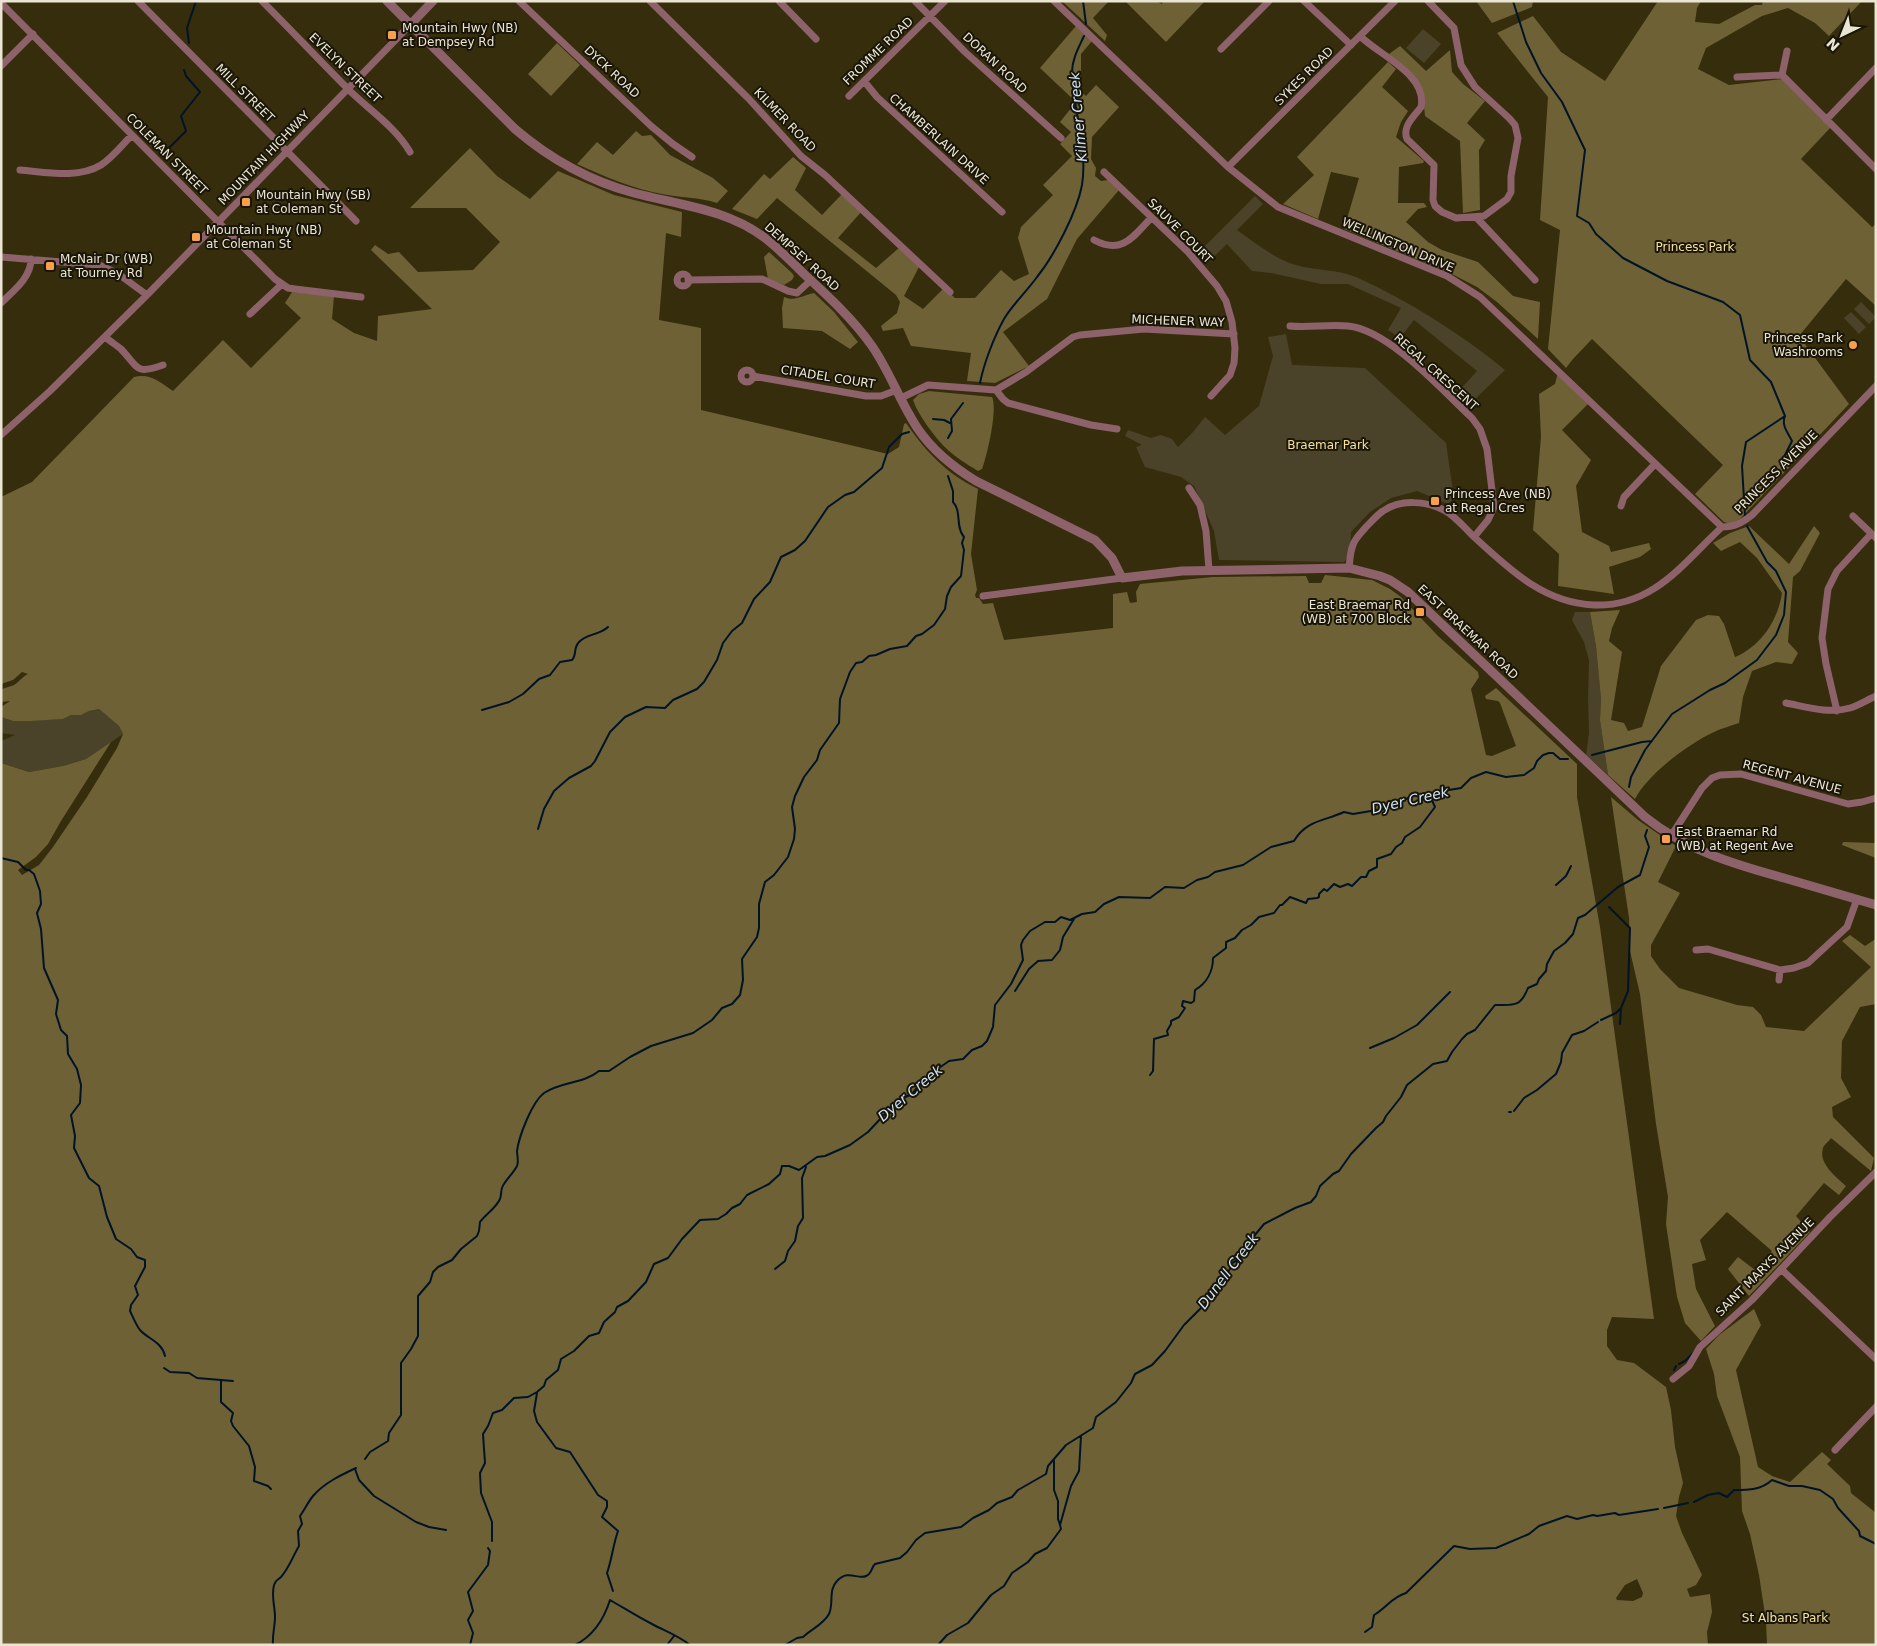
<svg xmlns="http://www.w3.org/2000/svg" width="1877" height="1646" viewBox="0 0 1877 1646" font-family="'DejaVu Sans',sans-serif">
<rect width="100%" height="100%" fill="#362d0c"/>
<!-- green -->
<path fill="#4a4329" d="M1423 29 1441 44 1424 63 1406 48Z
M1255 196 1263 204 1237 230C1256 243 1274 259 1296 265 1316 271 1336 269 1356 277 1409 301 1460 333 1505 370L1469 405 1457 393 1477 371 1414 320 1400 338 1388 330 1401 308 1348 284H1321L1271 273 1252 271 1227 244 1206 264 1197 254Z
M1861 302 1876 317 1869 324 1854 309Z
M1851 312 1866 327 1859 334 1844 318Z
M1286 334 1292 365 1365 368 1446 443 1454 498 1448 504 1417 491 1391 498 1370 512 1351 532 1350 556 1344 562 1219 560 1214 531 1194 486 1181 477 1145 467 1136 447 1142 445 1125 436 1128 430 1151 438 1161 435 1172 439 1178 447 1193 432 1205 417 1225 435 1259 406 1273 356 1268 337Z
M1575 612H1590L1596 646 1601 699 1600 720 1608 775 1586 755 1589 733 1588 697 1589 660 1584 642 1572 620Z
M99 709 119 726 123 734 86 759 63 766 29 772 1 763V741L15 735 1 733V717L13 721 63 719 71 715H81L89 711Z"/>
<!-- forest -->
<path fill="#6e6135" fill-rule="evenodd" d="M1062 1H1109L1093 18 1107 35 1105 41Z
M1125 1H1156L1162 4 1163 1H1205L1166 42Z
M1476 1H1533L1532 7 1492 23Z
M1658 1H1701L1697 8 1695 22 1719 24 1755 5H1762L1763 1H1862L1829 36 1815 23 1788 8 1762 16 1706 48 1698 69 1729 85 1783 79 1831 127 1801 159 1872 227 1876 224V306L1846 279 1799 336 1849 404 1740 519 1730 524 1724 522 1695 494 1723 465 1592 339 1573 359 1566 368 1548 349 1560 230 1540 220 1548 97 1497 33 1533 16 1561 52 1605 81Z
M1076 26 1092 41 1081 54V92L1086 96 1096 85 1119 107 1092 137 1091 159 1096 168 1095 176 1101 181 1108 180 1119 190 1077 239 1047 299 1003 332 1029 366 995 383 967 381 971 353 911 346 903 328 883 331 881 326 897 313 900 302 896 295 777 198 757 219 732 209 764 174 770 179 793 157 806 168 795 190 822 215 842 194 862 211 838 238 876 268 900 247 920 265 904 296 923 309 944 288 955 298H975L1001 270 1014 281 1029 274 1018 238 1021 227 1053 195 1043 185 1072 156 1060 144 1071 132 1060 122 1076 102 1040 68Z
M557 43 580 65 551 96 528 74Z
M1400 46 1426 71 1450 50 1452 72 1463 84 1485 101 1467 123 1485 140 1479 150 1480 210 1463 213 1460 141 1425 116 1422 88 1415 77 1389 54Z
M1388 62 1396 69 1382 87 1408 111 1401 122 1396 137 1424 161 1423 163 1399 167 1398 203H1424L1427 207 1418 209 1406 222 1428 242 1442 250 1478 262 1513 296 1540 302 1538 339 1497 302 1477 287 1450 273 1344 229 1359 178 1331 172 1318 219 1283 204 1314 175 1297 157Z
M636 131 642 136 651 135 670 155 713 178 728 191 717 203C699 197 681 198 662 194 634 189 603 176 577 164L597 142 613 155Z
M470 148 497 176 530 199 558 171 614 195 682 212 681 237 666 233 659 320 701 328V410L888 454 899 447 904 424 906 423C926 452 947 474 978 489L971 554 977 590 975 595 976 598H979L983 604 993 603 1004 640 1113 628V594L1127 592 1130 603 1137 602 1136 592 1140 584 1213 577 1306 576 1309 583H1321L1325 575 1372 580 1390 589 1401 597 1438 636 1478 672 1479 677 1471 689 1486 755 1492 756 1516 746 1500 703 1498 701 1486 699 1485 696 1496 688 1577 764V797L1600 927 1654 1319 1612 1317 1607 1330V1346L1617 1360 1634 1363 1666 1387 1671 1410 1675 1447 1683 1483 1679 1497 1676 1516 1682 1533 1702 1575 1696 1585 1687 1589 1690 1597 1710 1594 1712 1612 1707 1632 1708 1645H1V763L29 772 63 766 86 759 111 742 61 821 48 844 36 857 18 870 22 875 39 865 53 847 87 797 117 748 123 734 119 726 99 709 89 711 81 715H71L63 719 30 721H13L1 717V707L10 701 1 702V690C6 687 9 687 14 685 19 682 22 677 28 674L22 672 13 680 1 684V497L32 482 134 377C150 373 160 382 173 391L223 340 251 368 301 318 285 303 292 292 334 296 332 319 354 333 377 341 378 316 432 309 371 250 375 245 388 254 399 252 418 272 473 270 500 242 466 208H410ZM1637 1579 1643 1593 1642 1597 1633 1601 1617 1600 1616 1598 1625 1585Z
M769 252 792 273 794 276 792 280 784 285 768 279 764 257Z
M814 293 834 312 858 342 850 349 822 331 783 328 782 308 784 297C795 302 803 295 814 293Z
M1558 372 1589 403 1562 430 1591 460 1576 486 1582 532 1609 546 1611 552 1649 543 1651 549 1640 557 1609 567 1614 594 1558 586 1559 554 1533 530 1541 437 1539 394 1555 384Z
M929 391 992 397C998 409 987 456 982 469L978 471C952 455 944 449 926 424 921 416 916 409 913 400L919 394Z
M1749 526 1789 564 1814 526 1820 533 1800 571 1793 577 1788 642 1798 653 1792 664 1776 662 1752 671 1743 697 1739 723C1731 726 1722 728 1714 732 1688 744 1648 774 1635 799L1608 775 1600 720 1601 699 1596 646 1590 612 1620 610 1612 628 1609 641 1622 652 1611 720 1624 723 1628 731 1642 727 1661 666 1696 620 1708 615 1719 616 1724 624 1735 657C1761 646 1778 620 1782 593L1757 558 1740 542 1721 551 1713 543 1730 533Z
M1611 797 1638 820 1676 846 1658 882 1680 893 1651 945V956L1660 969 1679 988 1737 1005 1753 1007 1761 1015 1766 1027 1804 1031 1871 967 1842 941 1850 935 1865 946 1874 940H1876V1004L1860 1007 1842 1041 1841 1078 1851 1097 1832 1107 1833 1117 1874 1158 1871 1171 1831 1138C1829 1141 1824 1145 1823 1148 1818 1163 1836 1177 1846 1186L1839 1195 1824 1183 1796 1216 1810 1232 1749 1296 1728 1269 1738 1257 1755 1270 1772 1251 1727 1212 1700 1240 1706 1260 1692 1264 1696 1289 1715 1326 1701 1341 1685 1323 1677 1297 1666 1224 1668 1197 1656 1124 1640 994 1630 951 1629 918Z
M1843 842 1876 843V858L1842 845Z
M1754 1309 1761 1325 1736 1370 1758 1467 1772 1476 1790 1482 1822 1452 1831 1460 1827 1464 1850 1486 1851 1493 1876 1513V1645H1767L1766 1621 1759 1575 1750 1534 1742 1511 1740 1457 1717 1396 1714 1374 1706 1349 1719 1335Z"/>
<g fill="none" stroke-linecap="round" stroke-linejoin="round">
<!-- stream -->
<path stroke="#001428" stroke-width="2" d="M1083 1 1086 24
M1513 1 1526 42 1541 73 1562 102 1585 150 1577 216 1589 223 1596 234 1623 258 1667 281 1723 302 1740 315 1750 360 1771 382 1785 416 1746 442 1742 466 1745 516
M189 43 187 28 196 1
M166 151 186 131 181 116 200 92 186 76 184 70
M980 383C984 363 994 337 1004 319 1013 304 1027 291 1037 277 1054 256 1077 212 1082 185 1088 147 1073 110 1072 72 1072 59 1079 47 1084 36
M933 419 944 420 950 423
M948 438 952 431 951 419 963 403
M1784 457 1792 441C1788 433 1781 425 1785 416
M482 710 509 702 523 694 539 679 550 675 560 662 572 660C577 655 573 648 579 642 586 634 600 635 608 627
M1592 755 1642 742 1652 741
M1629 787 1631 777 1645 750 1672 714 1710 690 1725 683 1757 660 1776 635 1784 615 1786 592 1776 571 1767 562 1747 526
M538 829 544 809 554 791 569 778 591 766 595 761 610 732 625 717 646 707 665 708 673 700 697 689 704 682 717 660 723 643 732 631 742 623 754 599 770 582 781 557 795 550 805 541 828 507 845 495 854 492 882 468 889 447 902 434 909 432
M1 858 18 862 26 870H29L34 874 40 891 41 904 37 913 41 929 44 968 58 1000 56 1014 61 1030 67 1036 68 1054 77 1069 81 1085 80 1103 71 1115 75 1136 74 1148 89 1178 99 1186 107 1217 116 1239 131 1249 137 1257 145 1260V1267L135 1286 138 1295 131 1305 130 1311C133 1317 136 1325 140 1330 148 1339 162 1342 165 1356
M1556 885 1566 876 1571 866
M1609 907 1630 928 1628 991 1621 1008 1620 1024
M1015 991 1029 969 1038 961 1052 960 1060 950 1063 937 1074 919
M1601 1020 1616 1013 1620 1009
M1370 1048 1394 1038 1417 1025 1450 992
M1150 1075 1153 1071 1154 1039 1168 1035 1167 1031 1171 1024V1021L1179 1017 1185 1008 1182 1006 1183 1001 1191 1003 1194 1001 1195 990C1207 983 1213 971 1213 958L1226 948V942L1235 938 1242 930 1251 925 1259 917 1274 913 1280 905H1282L1290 897 1306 903 1308 899 1317 898 1319 897V894L1324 889 1327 891 1334 884 1340 887 1348 884 1352 886 1361 877H1366L1369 871 1377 867V859L1391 854 1396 847 1402 843 1405 837 1420 827 1435 807 1431 798 1432 793
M1514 1111 1524 1098 1537 1090 1556 1074 1561 1062 1562 1053 1572 1035 1584 1031 1598 1022
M1509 1112H1511
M775 1269 785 1261 788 1251 795 1241 798 1226 803 1218 802 1178 806 1167
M1679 1364 1685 1361 1694 1352
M164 1368 170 1372 189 1373 197 1378 233 1381
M1674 1370 1676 1366
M221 1380V1402L233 1413 231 1421 233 1426 249 1446 255 1467 254 1481 268 1486 271 1489
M537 1393 534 1411 537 1422 556 1448 570 1452 598 1495 607 1501V1507L602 1517 618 1531C613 1545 612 1559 607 1573L613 1591
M365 1459 370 1452 388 1441 389 1433 401 1415V1363L411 1349 418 1336V1296L430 1282 433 1272 438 1267 452 1260 461 1249 477 1236 479 1231 480 1222C486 1214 496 1208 500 1199 502 1194 500 1189 504 1184 507 1179 514 1172 517 1166 519 1162 517 1155 517 1151 519 1136 532 1102 544 1093 562 1081 583 1084 599 1071H609L630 1057 651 1046 693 1033 712 1020 722 1008 732 1004 740 995 743 980 742 959 757 937 759 928V904L765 882 774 875 788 857 794 839 795 829 792 807 795 796 804 777 817 760 820 750 839 723 840 699 850 672 856 663 862 662 869 656 876 655 890 649 907 646 916 636 922 634 934 625 945 609 947 596 951 587 961 576 964 550 962 543 964 537C955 527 962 511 953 502V491L948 476
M1054 1461V1490L1058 1501V1519L1060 1525
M355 1469 359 1480 374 1496 416 1522 429 1527 446 1530
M1694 1502 1708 1495 1719 1493 1727 1497 1734 1490C1749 1490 1761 1490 1772 1480L1789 1486H1802L1820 1490 1833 1499 1838 1508 1859 1531 1860 1536 1876 1544
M1664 1508 1688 1503
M492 1541V1522L481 1493 480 1473 485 1463 483 1434 488 1426 493 1413 502 1410 514 1398 528 1397 537 1392 544 1386 546 1380 558 1370 561 1359 574 1351 589 1336 599 1333 604 1322 615 1312 617 1307 628 1301 646 1282 654 1264 668 1258 682 1239 700 1220 718 1219 726 1214 732 1208 740 1204 747 1195 769 1184 780 1174 782 1166H789L799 1170 817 1157 825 1156 850 1145 868 1132 897 1101 912 1094 923 1080 939 1068 949 1061 963 1059 972 1050 982 1046 987 1041 993 1027 995 1005 1011 984 1023 960 1021 945 1023 940 1030 931 1045 922H1055L1061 917 1070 920 1082 914 1095 912 1104 904 1119 897 1150 898 1165 887 1184 888 1197 880 1208 877 1215 872 1243 865 1271 847 1294 841C1306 820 1325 821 1344 812L1353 814 1383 809 1413 796 1461 788 1471 778 1486 772 1506 777 1524 775 1534 768 1537 761 1543 755 1549 753H1553L1560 759H1568
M1365 1632 1372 1627 1374 1615C1386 1608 1392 1597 1406 1593L1454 1546 1470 1549 1496 1548 1529 1534 1539 1526 1567 1516 1577 1519 1593 1515 1597 1516 1615 1513 1619 1515 1658 1509
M273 1645C272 1636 275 1626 275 1617 275 1606 271 1597 274 1585 275 1580 278 1580 281 1577 289 1568 293 1556 299 1546L298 1531 302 1524 300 1516C305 1509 308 1502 313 1496 324 1483 341 1475 356 1468
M470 1645 473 1633 468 1620 473 1611 468 1592 488 1565 490 1551 488 1548
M575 1645C593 1636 604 1619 610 1600 624 1608 638 1617 652 1624 665 1631 679 1636 690 1645
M667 1645 674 1636
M785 1645 797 1638 803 1637C811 1629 823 1625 829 1614 834 1603 828 1590 837 1581 848 1569 858 1580 866 1576 872 1574 871 1568 875 1564L900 1558 907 1552 916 1540 925 1533 961 1527 973 1518 989 1510 997 1503 1012 1497 1018 1490 1046 1474 1048 1466 1066 1445 1093 1428 1096 1417 1116 1402 1131 1383 1135 1374 1152 1365 1165 1351 1184 1325 1206 1303 1230 1269 1232 1263 1238 1260 1242 1257 1248 1249 1250 1241 1264 1224 1295 1208 1311 1202 1316 1196 1320 1186 1333 1174 1339 1171 1351 1154 1376 1128 1383 1122 1386 1116 1401 1097 1407 1085 1433 1064 1447 1061 1452 1052 1462 1039 1467 1034 1475 1030 1495 1005C1513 1005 1520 1008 1528 988L1537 984 1539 979 1546 971 1547 964 1554 951 1565 943 1573 934 1578 918 1585 915 1618 887 1640 875 1649 847 1645 836 1647 830
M938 1645 947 1635 968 1623 991 1595 1004 1586 1012 1573 1028 1562 1035 1554 1047 1548 1061 1529 1060 1525 1071 1486 1079 1471 1081 1436"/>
<!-- minor -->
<path stroke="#8d626b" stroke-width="7" d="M138 1 356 221
M262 1C292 31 321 62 351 92 371 111 396 128 410 152
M519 1 651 126 673 144 692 157
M650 1 749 99 801 156 825 175 950 292
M779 1 816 39
M915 1 965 52 1061 138
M1054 1 1228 167 1278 207 1447 276 1480 297 1722 527
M1304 1 1351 45
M1 3 275 279 288 288 295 289 361 297
M1360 36C1379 55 1428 75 1421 107 1414 117 1402 126 1407 139L1434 165 1433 200 1435 206 1442 212 1456 218 1484 216 1507 199 1511 192V176L1518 138 1515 125 1509 118 1475 87 1461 65 1454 28 1428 1
M1221 49 1269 1
M1 66 33 34
M1782 75 1787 51
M1737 77 1782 75 1876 169
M864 81 877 97 1002 212
M849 96 945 1
M1826 120 1876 68
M1228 167 1395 1
M20 170C46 172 78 179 101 165 113 157 122 145 132 135
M1104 172 1188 252 1217 286 1226 301 1232 322 1235 348 1234 363 1230 375 1211 396
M1476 217 1535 280
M1094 240C1122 255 1133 237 1151 218
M1 257 99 265 117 273 147 295
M677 280a6 6 0 1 1 12 0a6 6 0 1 1-12 0Z
M688 280 762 279 788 291 797 293 811 280
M1 303C13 291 31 278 31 259
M250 314 282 284
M1290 326C1309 328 1328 324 1348 326 1389 330 1442 390 1472 418L1480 429 1487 449 1494 507 1488 520 1474 537
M105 337C110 341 116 345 121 349 139 368 135 375 163 365
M741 376a6 6 0 1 1 12 0a6 6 0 1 1-12 0Z
M753 376 866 396H881L897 390
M996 390 1003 399 1008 403 1091 425 1117 429
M901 398 928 385 996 390 1026 372 1073 337 1080 335 1144 329 1234 334
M1 435 50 391 147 295 411 24
M1189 488 1200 505 1206 531 1209 570
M1621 506 1624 497 1655 464
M1853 516 1876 538
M1349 568C1350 560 1350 552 1353 545 1355 538 1361 533 1366 527 1371 522 1377 515 1383 511 1400 499 1426 501 1444 510 1454 515 1464 527 1472 535 1508 568 1543 603 1594 605 1654 607 1683 563 1722 527 1734 527 1742 523 1752 515L1876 386
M983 596 1122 578
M1786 703C1807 707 1829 714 1850 708 1859 705 1867 700 1876 696
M1837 711 1826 664 1822 638 1828 589 1837 571 1871 534
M1671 836 1702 788 1712 778 1720 775 1741 774 1848 804 1862 802 1876 798
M1696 950 1708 949 1780 970 1794 968 1808 963 1847 927 1857 899
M1779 980 1780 970
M1781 1269 1876 1359
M1673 1379 1689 1366 1700 1347 1752 1300 1830 1217 1876 1172
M1835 1450 1876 1407"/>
<!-- tertiary -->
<path stroke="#8d626b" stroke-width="9" d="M387 1 515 129C550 159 590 181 634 193 679 205 727 209 765 238 779 249 792 262 804 274 828 296 853 319 872 346 890 372 900 402 918 429 933 451 953 467 976 481L1095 540 1112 558 1122 578 1182 571 1349 568 1380 576 1390 580 1408 592 1645 817C1686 850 1733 864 1784 878 1814 887 1845 896 1876 905
M411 24 433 1"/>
</g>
<!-- markers -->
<g fill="#f8a14a" stroke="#191508" stroke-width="2">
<rect x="387" y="30" width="10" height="10" rx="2.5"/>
<rect x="241" y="197" width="10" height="10" rx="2.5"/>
<rect x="191" y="232" width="10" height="10" rx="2.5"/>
<rect x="45" y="261" width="10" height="10" rx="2.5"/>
<circle cx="1853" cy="345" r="5"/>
<rect x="1430" y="496" width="10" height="10" rx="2.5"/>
<rect x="1415" y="607" width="10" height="10" rx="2.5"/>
<rect x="1661" y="834" width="10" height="10" rx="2.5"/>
</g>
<g text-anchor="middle" stroke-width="4" stroke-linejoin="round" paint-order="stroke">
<!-- poi labels -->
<g font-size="12" fill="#ebe6d3" stroke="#191508" text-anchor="start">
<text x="402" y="32">Mountain Hwy (NB)<tspan x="402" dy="14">at Dempsey Rd</tspan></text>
<text x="256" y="199">Mountain Hwy (SB)<tspan x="256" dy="14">at Coleman St</tspan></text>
<text x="206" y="234">Mountain Hwy (NB)<tspan x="206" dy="14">at Coleman St</tspan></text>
<text x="60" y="263">McNair Dr (WB)<tspan x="60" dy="14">at Tourney Rd</tspan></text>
<text x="1843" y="342" text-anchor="end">Princess Park<tspan x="1843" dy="14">Washrooms</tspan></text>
<text x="1445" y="498">Princess Ave (NB)<tspan x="1445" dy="14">at Regal Cres</tspan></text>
<text x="1410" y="609" text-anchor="end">East Braemar Rd<tspan x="1410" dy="14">(WB) at 700 Block</tspan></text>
<text x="1676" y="836">East Braemar Rd<tspan x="1676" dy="14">(WB) at Regent Ave</tspan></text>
</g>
<!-- street labels -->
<g font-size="12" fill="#ebe6d3" stroke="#191508">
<text transform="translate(878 51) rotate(-44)" y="4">FROMME ROAD</text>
<text transform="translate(995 63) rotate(43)" y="4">DORAN ROAD</text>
<text transform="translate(345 68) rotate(44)" y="4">EVELYN STREET</text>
<text transform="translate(612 72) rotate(43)" y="4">DYCK ROAD</text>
<text transform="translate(1304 76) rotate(-45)" y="4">SYKES ROAD</text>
<text transform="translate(245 93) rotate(45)" y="4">MILL STREET</text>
<text transform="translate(785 120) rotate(46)" y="4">KILMER ROAD</text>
<text transform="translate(939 139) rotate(42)" y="4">CHAMBERLAIN DRIVE</text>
<text transform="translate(167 154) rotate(45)" y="4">COLEMAN STREET</text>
<text transform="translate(264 158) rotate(-46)" y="4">MOUNTAIN HIGHWAY</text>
<text transform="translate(1180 231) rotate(45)" y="4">SAUVE COURT</text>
<text transform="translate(1398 245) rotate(23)" y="4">WELLINGTON DRIVE</text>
<text transform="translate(802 257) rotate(42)" y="4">DEMPSEY ROAD</text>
<text transform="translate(1178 321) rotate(2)" y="4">MICHENER WAY</text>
<text transform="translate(1436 372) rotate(42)" y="4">REGAL CRESCENT</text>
<text transform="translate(828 377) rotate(9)" y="4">CITADEL COURT</text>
<text transform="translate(1776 472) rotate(-45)" y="4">PRINCESS AVENUE</text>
<text transform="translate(1468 632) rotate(43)" y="4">EAST BRAEMAR ROAD</text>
<text transform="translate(1792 777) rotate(15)" y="4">REGENT AVENUE</text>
<text transform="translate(1765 1267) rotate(-45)" y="4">SAINT MARYS AVENUE</text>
</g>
<!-- park labels -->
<g font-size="12" fill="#f6e198" stroke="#191508">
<text x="1695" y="251">Princess Park</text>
<text x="1328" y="449">Braemar Park</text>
<text x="1785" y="1622">St Albans Park</text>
</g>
<!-- water labels -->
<g font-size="14" font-style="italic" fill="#cde4f9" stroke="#191508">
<text transform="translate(1078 117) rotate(-95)" y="5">Kilmer Creek</text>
<text transform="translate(1410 800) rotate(-13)" y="5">Dyer Creek</text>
<text transform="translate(910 1093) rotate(-40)" y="5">Dyer Creek</text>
<text transform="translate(1228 1271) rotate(-53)" y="5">Dunell Creek</text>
</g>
</g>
<!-- border -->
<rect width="1877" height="1646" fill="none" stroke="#ebe6d3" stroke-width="5"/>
<!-- north arrow -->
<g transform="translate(1842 35) rotate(223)" stroke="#191508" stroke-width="4" paint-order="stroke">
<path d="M0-4L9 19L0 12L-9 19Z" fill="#ebe6d3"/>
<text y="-8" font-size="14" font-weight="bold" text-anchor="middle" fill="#ebe6d3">N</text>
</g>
</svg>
